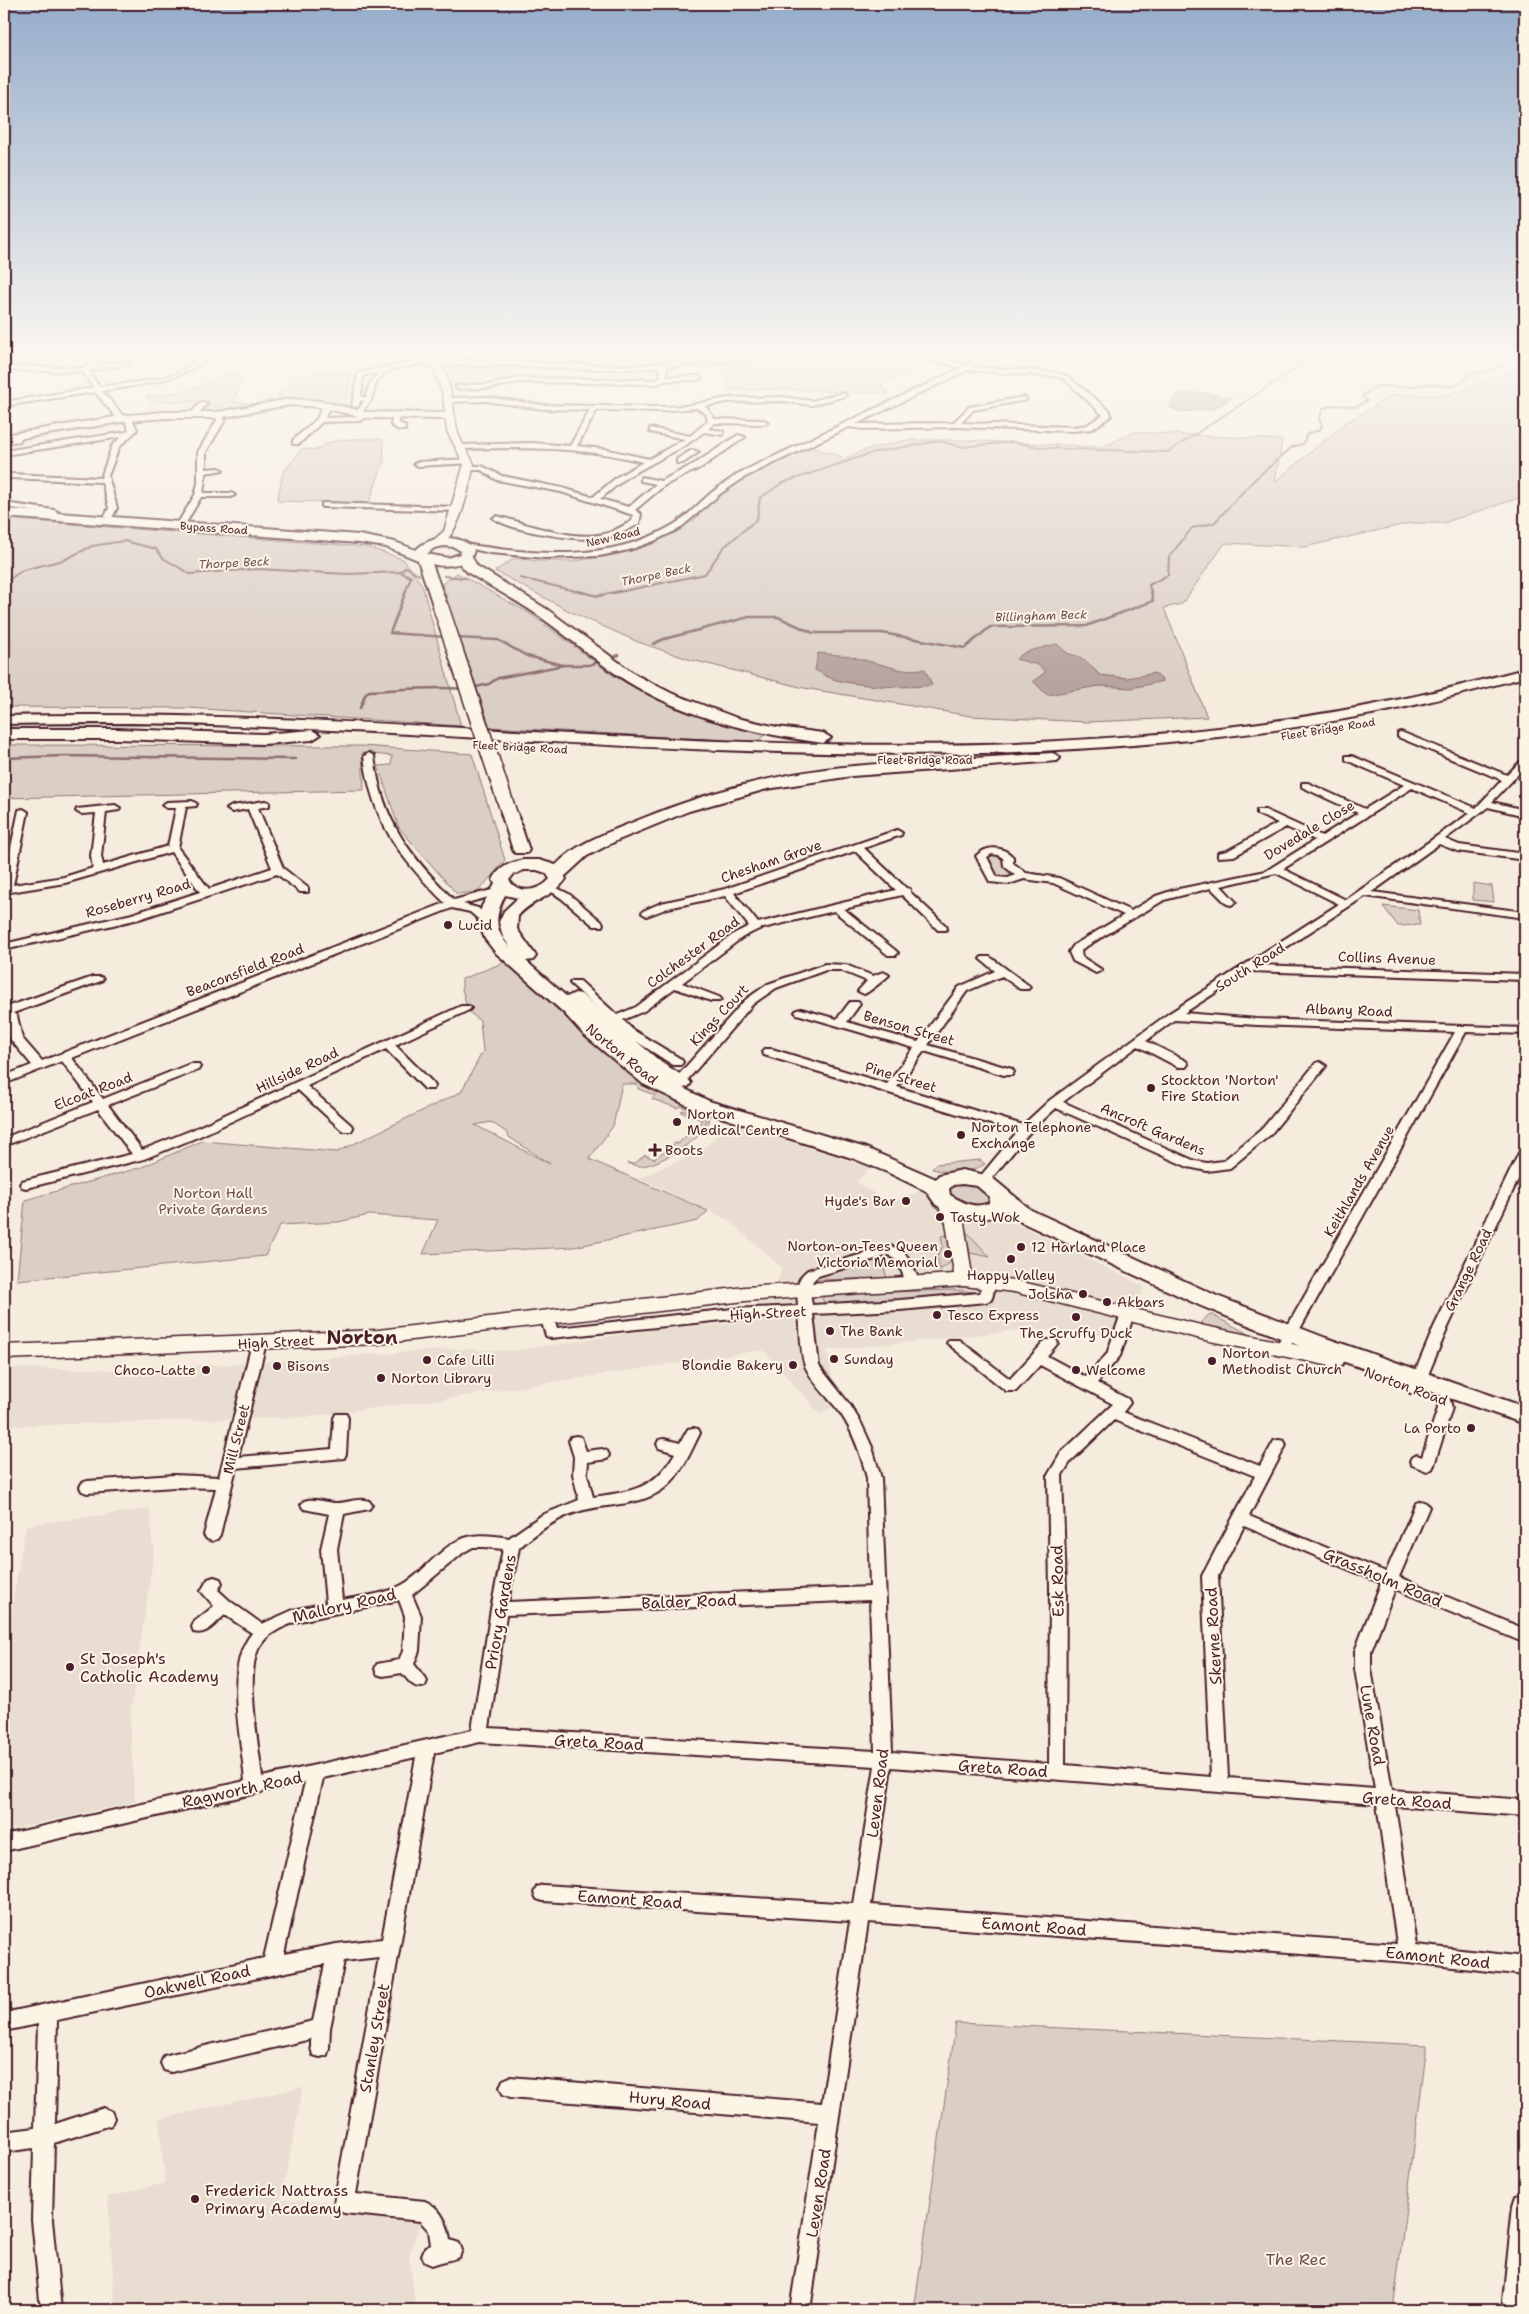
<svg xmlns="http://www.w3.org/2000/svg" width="1529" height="2314" viewBox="0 0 1529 2314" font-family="'Shantell Sans',sans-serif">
<rect width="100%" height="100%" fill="#f5ecde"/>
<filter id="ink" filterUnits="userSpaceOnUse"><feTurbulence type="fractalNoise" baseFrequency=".02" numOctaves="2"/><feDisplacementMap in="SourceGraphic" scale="10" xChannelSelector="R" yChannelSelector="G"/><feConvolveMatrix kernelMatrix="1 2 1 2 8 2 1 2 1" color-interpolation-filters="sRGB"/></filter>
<g filter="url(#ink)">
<!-- built -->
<path fill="#e8ddd0" d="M382 356H431L440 362H526L615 367 662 363 661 381 519 380 447 391 438 371 425 361 374 370 365 360 382 358Z
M184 401 201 402 193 414H181L175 422H157V416L130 419 132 425 22 443 17 449 4 451V442L14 440 9 430 86 417 90 422 129 417 146 413 147 402Z
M385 402H417L414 416H376Z
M732 1124 870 1167 857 1182 889 1204 922 1190 942 1210 1006 1219 1144 1286 1131 1319 1111 1336 1031 1329 827 1350 837 1404 820 1414 763 1350 444 1399 306 1417 4 1426V1368H7L139 1370 454 1349 514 1351 656 1329 739 1323 777 1283 782 1268 728 1220 639 1178 697 1153Z
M150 1509 152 1544H155L131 1708 130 1728 135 1802 4 1831V1630L8 1629 26 1525Z
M303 2087 281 2200 361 2203 359 2215 388 2217 420 2222 409 2256 416 2310H115L108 2197 165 2183 159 2119Z"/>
<!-- green -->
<path fill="#dbcec4" stroke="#927678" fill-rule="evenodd" d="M431 356H518L524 358 526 362H439Z
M798 356H853L856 360 916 356 934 362 881 385 889 394 782 389 728 390 725 370 708 369 704 365Z
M1525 366V496L1443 523H1411L1304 547 1225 543 1182 604 1164 608 1207 717 1087 722 971 716 804 688 688 659 638 642 569 611 495 571 515 558 537 561H575L615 555 653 544 694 520 712 500 741 479 810 447 846 458 864 450 908 440H963L1103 447 1134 432 1282 440 1275 482 1345 423 1393 395H1449Z
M320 373 350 374 346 407 322 401 288 400 277 396 301 376Z
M241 374 234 402 259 404 215 413 219 407H202L204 402 152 401 146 397 187 391 227 375Z
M383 439 384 460 369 503 277 501 283 473 302 449 318 450C329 436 366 439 383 439Z
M4 519 367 547 403 559 422 585 461 726 189 708 4 707Z
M457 573 532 615 614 676 674 708 765 735 756 742 490 727 442 584Z
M4 745 362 746 472 754 505 860 478 892 457 894 399 828 378 766 391 765 392 756 362 753 364 790 4 798Z
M990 853 998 854 1003 857V864L1011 873 1012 876 1007 879 996 877 984 856Z
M1473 883 1492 886 1494 902 1473 900Z
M1383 906 1418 910 1420 925 1398 926Z
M505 962 612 1059 669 1098 709 1116V1123L707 1116 680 1106 677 1108 652 1099 655 1095 638 1089 637 1084H622L613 1126 589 1159 708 1211 698 1221 574 1247 423 1254 438 1220 369 1215 338 1222 280 1225 265 1256 17 1280 25 1200 142 1167 202 1141 337 1152 461 1092 483 1051 480 1021 468 1011 462 989V979ZM491 1122 506 1132 509 1137 550 1164 475 1125Z
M683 1110 705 1118 707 1126C698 1141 656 1167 639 1166 635 1166 631 1164 627 1163L634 1164 645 1155 654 1159 675 1143 678 1144 702 1120 681 1112Z
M980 1160 985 1164C968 1174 950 1173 932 1169L936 1164Z
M953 1183 979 1185 992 1193V1203L969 1207 949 1196V1187Z
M964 1232 968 1233 990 1257 970 1253Z
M948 1235 951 1262 940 1270 937 1256 943 1246 941 1236Z
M880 1257 887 1278 813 1280V1276Z
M954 1290 975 1292V1295L827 1306 822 1299 827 1294Z
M1210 1314 1249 1334 1250 1337 1201 1327V1322Z
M956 2023 1427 2045 1393 2310H914Z"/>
<!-- water -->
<path fill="#b8a39e" stroke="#8c6e70" d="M1182 393H1206L1232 398 1214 409 1181 412 1170 407 1174 397Z
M1057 644 1067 653 1082 658 1100 675 1127 678 1155 673 1163 681 1132 688 1099 686 1047 695 1033 681 1046 672 1038 665 1016 659 1025 652Z
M818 653 849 656 902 670 925 669 932 685C910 689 854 686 833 679 827 677 821 673 815 670Z"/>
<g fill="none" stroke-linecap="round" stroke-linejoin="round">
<!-- stream-far1 -->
<path stroke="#8c6e70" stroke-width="2" d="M400 572 411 577 405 593
M444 576 466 578
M520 578 584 593
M4 583 23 570 64 560 92 546 124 541 156 549 163 558 190 574 257 569 347 574 400 572 406 567 419 575
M614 593 705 574 723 548 757 519 760 498 782 483 875 452 940 441 961 447 1012 442 1044 448 1168 452 1315 356
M1151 593 1149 585 1168 575 1169 557 1192 528 1214 523 1254 480 1292 447 1303 444 1307 434 1320 430 1322 425 1319 420 1323 408 1335 405 1356 407 1367 401 1362 396 1377 386 1411 387 1429 384 1454 387 1469 375 1504 366 1505 361 1500 356"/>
<!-- stream -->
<path stroke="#8c6e70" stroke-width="2.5" d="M406 591 390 633 446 637
M578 591 598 596 620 591
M455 638 498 640 527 656 563 665
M653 644 664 639 749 617H778L813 633H882L965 648 990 627 1086 626 1153 601 1151 591
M610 658 619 655
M472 688 489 684 498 678 564 665H589L601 661
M360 708 365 695 369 691C400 690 432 686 463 689
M4 758 63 756 295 759"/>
<!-- pedestrian casing -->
<g stroke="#4a1f2b" stroke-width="8">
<path id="pedestrian" d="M358 414 369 399"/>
</g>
<!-- minor casing -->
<g stroke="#4a1f2b" stroke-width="4">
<path id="minor" d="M100 356H108L96 365 127 361 130 363 89 371 99 387C123 383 158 382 180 372 191 366 197 356 210 356 179 383 141 384 102 391L125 418 131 416 137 430 119 447 108 476 117 508 112 518H109L105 516 109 508 102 482 10 478 6 476 10 474 101 478 112 446 121 437 4 455V451L126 432 129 430 125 420 119 421 95 392 4 406V402L93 388 83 372 4 370V366L84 368Z
M738 356H768L667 367V377L698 376 701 378 698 380 664 381 657 384 519 382 491 388 458 389 456 388V386L491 384 519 378 656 380 660 378V367C583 374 506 361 429 367L426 365 429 363 468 360 628 366Z
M917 356H929L966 365 980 356H988L972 367 1054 372 1067 376 1110 411 1111 416 1092 429 1073 431 955 427 863 429 849 427 745 477 720 494 679 529 654 541 629 550 599 556 545 558 490 553 460 546 464 544C535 555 609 563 673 525 687 517 698 504 711 493 720 486 730 480 739 473L961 368ZM968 370 1054 376 1063 378 1103 415 1087 425 1073 427 961 423 973 410 1026 400 1027 399 1024 397 969 407 953 423 856 424Z
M433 358 436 360 435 361 386 371 376 383 371 400 360 401 358 407 352 406 358 373ZM378 373 370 383 366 397H361L363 375Z
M843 393 846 395 845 396 812 405 782 401 727 402 705 406 715 419 764 420 768 422 764 424 714 423 708 429 723 431V435L704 432 686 445 627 477 600 499 629 507 656 484 641 481V477L661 481 696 463 738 435 745 437 702 467 665 485 635 510 641 514 639 524C627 530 616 537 603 538 581 542 510 531 493 518L497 516C529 524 574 543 608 533 616 530 624 525 632 521L633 515 561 492 497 480 481 470H469L465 468 469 466H482L502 476 562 488 593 497 617 477 643 462C583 447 523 447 461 449L457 447 461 445 532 443 570 446 590 410 543 409 485 401 449 402 445 400 449 398 485 397 543 405 661 407 685 406 727 398 782 397 812 401ZM697 408 706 414 708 421 690 436 650 428V432L685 439 649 459 604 449 577 446 597 410 661 411Z
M201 402 207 403 197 416H191L190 414Z
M326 404 330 406 325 418 358 417 365 413 369 415 360 421 322 422 299 444H293V440L317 419 322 406Z
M215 413H221L225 420 206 452V469L219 468 223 470 206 473 203 493H231L235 495 231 497H201L183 528H177L176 526 195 495 198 483V452L217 420Z
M393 414H399L398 422 405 426V430H399L391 425Z
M17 437H20V441L4 443V439Z
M692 450 699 452 683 463H677V459Z
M468 459H471V463L418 466 414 464 418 462Z
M4 503 54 510 58 512 54 514 4 507Z
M322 503 457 507 461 509 457 511 325 507H322Z
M1401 732 1507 775 1522 760 1525 759V767L1492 802 1525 810V816L1488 807 1445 839 1459 845 1525 854V860L1457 851 1439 844 1372 892 1525 912V918L1365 896 1259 965 1525 974V980L1249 971 1184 1013 1257 1019 1525 1028V1034L1466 1032 1287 1352H1277L1275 1348 1455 1032 1257 1025 1174 1020 1146 1041 1186 1061 1188 1064 1186 1067H1178L1138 1046 1063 1102 1195 1161 1207 1163 1223 1161 1262 1129 1316 1063 1320 1062 1326 1066 1270 1135 1230 1168 1207 1171 1188 1167 1056 1108 1029 1133 987 1184H979L977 1181 979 1178 1017 1132 764 1055 762 1052 764 1049H772L887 1084 914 1048 797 1014 795 1012 797 1010 801 1009 837 1019 850 1002H858L860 1004 847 1022 918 1042 959 987 995 971 980 959 982 957H990L1028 985 1030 987 1028 989H1020L1002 976 967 991 928 1045 1012 1069 1014 1072 1012 1075H1004L924 1051 897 1087 1023 1125 1050 1100 1168 1014 1339 904 1276 873 1221 886 1236 902 1231 905 1227 904 1211 888 1164 900 1082 949 1081 952 1082 957 1102 970 1096 973 1073 961 1069 952 1074 945 1124 915 1053 883 1024 879 1009 884 990 882 976 856C987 845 1003 846 1013 857V863L1026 873 1059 878 1131 911 1156 896 1174 890 1266 871 1315 840 1286 827 1234 856 1218 857V853L1227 851 1278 823 1257 814V810H1265L1322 836 1358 813 1302 787V783H1308L1365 809 1404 785 1346 760V756H1352L1476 808 1502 780 1398 737V733ZM1412 788 1470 813 1346 900 1283 869ZM992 854 998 855 1003 858 1004 866 1015 875 1008 878 997 877 987 857Z
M369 753 374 756C382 821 409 855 454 900L499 888 503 889V893L463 904 478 908 491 919 492 921 491 923H483L470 912 452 908 72 1058 103 1099 190 1064H198L200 1067 198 1070 108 1105 142 1150 192 1130 461 1006H469L471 1008 469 1010 395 1045 433 1083 435 1086 433 1089H425L386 1049 307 1086 351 1125 353 1128 351 1131H343L298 1090 200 1136 144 1159 26 1188 22 1187 20 1184 22 1181 132 1154 98 1109 4 1146V1138L93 1102 62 1061 4 1084V1076L32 1065 10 1039 6 1018 4 1017V1008L93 977H101L103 979 101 981 13 1013 17 1016 22 1038 42 1061 445 903C400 858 372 822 364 756Z
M192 801 197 804 196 806 186 807 178 848 209 889 272 868 248 809 232 812 227 809 232 806 265 801 269 802V806L258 808 283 868 308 888V892H300L277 874 139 919 4 950V944L132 914 200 892 171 852 65 883 4 893V880L19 810 23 809 28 812 13 885 64 877 93 868 91 856 96 813 81 814 76 811 77 809 115 805 120 808 119 810 106 812 101 856 103 865 168 846 176 808H167L162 805 167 802Z
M897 830 902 833 901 835 864 848 906 888 910 889V892L946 926 947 928 946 930H938L902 895 844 909 896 951 898 953 896 955H888L834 911 759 929 743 937 682 983 719 997 721 999 719 1001H711L675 988 644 1011 623 1020 633 1030 681 1059 683 1062 681 1065H673L625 1034 614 1024 597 1030 591 1027 608 1018 572 985 570 983 572 981H580L617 1015 636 1007 735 933 749 926 725 896 668 908 647 916 642 913 643 911 661 903 725 889ZM855 851 896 890 758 923 734 893Z
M551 885 569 894 602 922 603 924 602 926H594L561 898 546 888Z
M825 964 846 965 873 976 883 972 889 975C885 979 868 993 864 994L858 991 867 981 840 970H826L776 988 753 1004 683 1085H675L673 1082 675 1079 745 1000 768 984Z
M1525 1149V1165L1448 1327 1422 1389 1420 1393H1410L1408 1389 1434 1327 1519 1153Z
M890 1246C909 1251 913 1265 919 1282L917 1285H907L898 1262 889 1255 818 1276C807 1284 810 1293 812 1305L900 1300 980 1293 982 1278H992C995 1283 994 1295 991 1300L986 1302 900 1310 813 1314 819 1366 850 1405 861 1423 872 1447 881 1478 892 1752 1049 1764 1050 1588 1048 1475 1061 1453 1113 1404 1040 1365 1016 1391H1006L947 1343 949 1340H959L1010 1379 1046 1340H1056L1058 1343 1047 1356 1086 1377 1107 1354 1122 1311H1132L1134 1314 1120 1356 1097 1383 1128 1399 1130 1403 1123 1412 1260 1466 1274 1441 1279 1440 1284 1441 1286 1445 1249 1516 1386 1572 1416 1503 1421 1501 1426 1503 1429 1507 1399 1577 1525 1629V1643L1395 1589 1371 1651V1669L1392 1790 1525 1800V1816L1395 1806 1416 1945 1525 1957V1975L1408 1962 868 1922 810 2310H790L819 2122 510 2097 503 2094 500 2087 503 2080 510 2077 822 2103 850 1921 543 1901 537 1899 534 1893 537 1887 543 1885 853 1904 875 1766 480 1742 434 1753 356 2194 425 2201C441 2208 448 2224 450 2240L459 2243 462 2250 459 2257C450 2261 441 2261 432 2265L425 2262 422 2255 425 2248 431 2245 429 2231 420 2221 344 2213 337 2210 334 2203 379 1957 344 1961 330 2028 329 2048 327 2055 320 2057 313 2055 311 2048V2039L171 2072 164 2070 161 2063 164 2056 171 2054 313 2021 325 1964 57 2020 55 2124 104 2108 111 2111 114 2118 111 2125 54 2143 52 2220 61 2310H41L32 2220 34 2148 4 2152V2132L35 2128 38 2024 4 2031V2013L264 1958 305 1782 4 1851V1835L245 1781C242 1740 223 1667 252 1633L225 1615C216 1622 207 1636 194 1632L192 1627 194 1622 214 1606 201 1591 208 1579 214 1577 220 1579 222 1583 218 1590 230 1601 262 1624 293 1610 326 1603 321 1549 329 1514 304 1509 301 1505 304 1501C314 1497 325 1503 337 1503 348 1503 358 1497 369 1501L372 1505 369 1509 344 1514 337 1549 342 1600C362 1596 384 1595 402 1585 411 1580 419 1573 426 1566 457 1537 467 1531 509 1538L542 1515 579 1500 573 1474 574 1457 569 1441 571 1437 576 1436 581 1437 586 1451 602 1449 607 1451 609 1455 607 1459 588 1462 587 1474 593 1497C632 1491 654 1490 675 1453L659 1448 657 1444 659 1440 664 1439 680 1443 688 1429 693 1428 698 1429 700 1433C691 1451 683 1471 668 1485 643 1508 608 1502 577 1512 556 1518 536 1533 519 1548L508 1602 870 1587 867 1478C861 1454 853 1431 839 1411 828 1397 814 1385 806 1368 800 1356 801 1330 799 1315L733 1319 551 1338 546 1336 540 1316 542 1313H552L557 1328 733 1309 798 1306C797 1291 795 1279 808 1270ZM1114 1420 1255 1476 1202 1576 1211 1777 1065 1765 1066 1588 1062 1475 1071 1461ZM1244 1526 1381 1583 1355 1651V1669L1375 1789 1228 1778 1218 1576ZM483 1547 503 1549 491 1609 472 1730 262 1777C259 1747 244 1670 260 1646 268 1633 281 1628 295 1622L399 1600 405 1616 403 1651 399 1660 377 1664 375 1669 377 1674 383 1676 402 1673C409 1681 414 1690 425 1686L427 1681 414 1664 419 1651 421 1616 412 1595 464 1552 473 1547ZM870 1600 875 1751 489 1728 506 1615ZM416 1757 382 1939 336 1944 284 1954 323 1778ZM891 1767 1377 1804 1397 1944 871 1905Z
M259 1338 264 1340 266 1343 238 1457 332 1449 334 1418 336 1414H346L348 1418 346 1454 344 1458 236 1468 220 1535 217 1539 212 1541 207 1539 204 1535 216 1488 174 1487 87 1493 82 1491 80 1487 82 1483 87 1481 174 1475 219 1477 252 1343 254 1340Z
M1444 1395 1449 1396 1452 1408 1434 1465 1432 1469 1427 1471 1412 1465 1410 1461 1412 1457 1417 1455 1422 1457 1438 1408 1437 1400 1439 1396Z"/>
</g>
<!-- tertiary casing -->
<g stroke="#4a1f2b" stroke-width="4">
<path id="tertiary" d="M290 399 320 401 365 412 449 413 453 416 449 419 365 418 320 407 290 405 218 418H166L128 421 4 441V435L128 415 166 412H218Z
M1525 2194V2310H1502L1513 2206 1516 2197Z"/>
</g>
<!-- secondary casing -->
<g stroke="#4a1f2b" stroke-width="3">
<path id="secondary" d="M424 356H434C452 373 452 407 457 429 459 441 469 453 474 464 469 486 460 541 435 547L429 544 444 531 464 464 447 431 443 395 432 365Z
M947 1198 953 1200 964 1223 972 1275 1014 1280 1205 1326 1335 1353 1342 1355 1345 1360 1342 1365 1335 1367 1205 1340 1014 1292 964 1286 745 1301 378 1344 4 1359V1345L378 1330 745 1287 954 1274 946 1223 938 1204 941 1200Z"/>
</g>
<!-- primary casing -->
<g stroke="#4a1f2b" stroke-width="4">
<path id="primary" d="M4 509 359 535 395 542 416 550C430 535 462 533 474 550L471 559C458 565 446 568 432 564L448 608 441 612 434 608 418 560 386 547 359 543 4 517ZM444 546 454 547 461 551 460 554 448 558 427 554 434 548Z
M509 808 515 810 517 813 529 850 527 853H515L513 850 501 813 503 810Z
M523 860H539L559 866 566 879C554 897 532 899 518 916L517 929 536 956 533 960 526 961 567 997 575 993 581 994 662 1063 688 1079 691 1083 688 1087 683 1088 709 1101 866 1148 936 1179 939 1175 962 1170 990 1176 1031 1210 1217 1296 1326 1338 1525 1407V1424L1310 1350 1201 1306 1017 1220 1007 1211 983 1220 962 1218 936 1205 926 1191 887 1172 852 1158 695 1109 643 1084 583 1034 563 1012 496 953 485 939 478 921 482 906 495 884 493 880C499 867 509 863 523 860ZM524 870H537L546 873 550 879C540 891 518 895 509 880L513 875ZM505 895 518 898 504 911 499 922 503 937 510 947C493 930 495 915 505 895ZM962 1184 977 1186 990 1197 989 1203C973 1209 964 1203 950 1195L949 1189 953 1185Z"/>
</g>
<!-- trunk casing -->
<g stroke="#4a1f2b" stroke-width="4">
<path id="trunk" d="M465 553 470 554 477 566 548 610 636 675 671 693 737 718 777 727 823 733 831 738 823 743C755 734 687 718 628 682 596 662 569 637 539 616 516 600 491 587 467 572L460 564 458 557Z
M1525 669V677C1486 687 1446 698 1406 707 1286 733 1162 745 1040 751 763 763 488 734 211 725 142 722 73 723 4 724V716C350 707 694 757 1040 742 1162 736 1286 724 1406 698 1446 690 1485 679 1525 669Z
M4 729H118L264 734 312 730 320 735 312 740 264 744 118 739H4Z
M1052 753 1057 755 1060 758 1057 761 852 776 767 789 689 811 616 841 587 856 563 878H551L549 874C568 846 602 835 631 823 693 797 758 778 825 769 900 760 976 759 1052 753Z"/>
</g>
<!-- pedestrian -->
<use href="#pedestrian" stroke="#fcf5e5" stroke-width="5"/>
<!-- minor -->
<use href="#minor" fill="#fcf5e5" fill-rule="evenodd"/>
<!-- tertiary -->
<use href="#tertiary" fill="#fcf5e5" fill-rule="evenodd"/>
<!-- secondary -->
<use href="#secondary" fill="#fcf5e5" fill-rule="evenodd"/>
<!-- primary -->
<use href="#primary" fill="#fcf5e5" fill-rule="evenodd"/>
<!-- trunk -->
<use href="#trunk" fill="#fcf5e5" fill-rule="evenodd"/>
<!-- primary-bridge casing -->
<g stroke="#4a1f2b" stroke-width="18" stroke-linecap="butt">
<path id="primary-bridge" d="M441 608 509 813"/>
</g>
<!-- primary-bridge -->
<use href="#primary-bridge" stroke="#fcf5e5" stroke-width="15"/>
</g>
</g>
<!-- sky -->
<linearGradient id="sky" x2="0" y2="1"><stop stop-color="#95adca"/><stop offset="0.52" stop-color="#faf6f0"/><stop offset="1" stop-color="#faf6f0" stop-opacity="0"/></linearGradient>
<rect width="1529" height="680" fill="url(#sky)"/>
<!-- markers -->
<g fill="#4a1f2b" stroke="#fcf5e5" stroke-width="2">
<circle cx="448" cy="925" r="5"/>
<circle cx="1151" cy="1088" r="5"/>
<circle cx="677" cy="1122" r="5"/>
<circle cx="961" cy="1135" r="5"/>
<path d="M652.5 1142.5h5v5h5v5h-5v5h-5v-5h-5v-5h5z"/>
<circle cx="906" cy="1201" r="5"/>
<circle cx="940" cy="1217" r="5"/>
<circle cx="1021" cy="1247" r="5"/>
<circle cx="948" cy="1254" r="5"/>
<circle cx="1011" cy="1259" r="5"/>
<circle cx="1083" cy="1294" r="5"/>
<circle cx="1107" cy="1302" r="5"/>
<circle cx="937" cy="1315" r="5"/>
<circle cx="1076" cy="1317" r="5"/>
<circle cx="830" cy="1331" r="5"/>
<circle cx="834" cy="1359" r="5"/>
<circle cx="427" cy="1360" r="5"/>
<circle cx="1212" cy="1361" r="5"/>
<circle cx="793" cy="1365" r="5"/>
<circle cx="277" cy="1366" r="5"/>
<circle cx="206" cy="1370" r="5"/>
<circle cx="1076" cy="1370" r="5"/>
<circle cx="381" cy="1378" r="5"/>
<circle cx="1471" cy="1428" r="5"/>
<circle cx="70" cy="1667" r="5"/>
<circle cx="195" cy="2199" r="5"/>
</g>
<g text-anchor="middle" stroke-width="4" stroke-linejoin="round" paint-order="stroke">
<!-- far-street labels -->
<g font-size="11" fill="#4a1f2b" stroke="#fcf5e5">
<text transform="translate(214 528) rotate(4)" y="4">Bypass Road</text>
<text transform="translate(613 537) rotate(-13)" y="4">New Road</text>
<text transform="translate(1328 729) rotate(-9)" y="4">Fleet Bridge Road</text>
<text transform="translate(520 747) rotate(3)" y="4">Fleet Bridge Road</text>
<text x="925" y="764">Fleet Bridge Road</text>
</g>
<!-- far-water labels -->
<g font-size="12" font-style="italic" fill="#704d53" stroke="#fcf5e5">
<text transform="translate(234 563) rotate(-3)" y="4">Thorpe Beck</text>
<text transform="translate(656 575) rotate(-12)" y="4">Thorpe Beck</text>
<text transform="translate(1041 616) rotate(-2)" y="4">Billingham Beck</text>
</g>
<!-- street labels -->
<g font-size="14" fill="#4a1f2b" stroke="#fcf5e5">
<text transform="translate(1309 830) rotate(-31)" y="5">Dovedale Close</text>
<text transform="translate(771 861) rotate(-19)" y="5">Chesham Grove</text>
<text transform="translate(138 898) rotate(-16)" y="5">Roseberry Road</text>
<text transform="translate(693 952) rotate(-36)" y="5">Colchester Road</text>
<text transform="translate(1387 958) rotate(2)" y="5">Collins Avenue</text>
<text transform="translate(1250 967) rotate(-32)" y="5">South Road</text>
<text transform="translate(245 970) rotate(-21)" y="5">Beaconsfield Road</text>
<text transform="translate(1349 1010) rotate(2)" y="5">Albany Road</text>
<text transform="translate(719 1015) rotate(-47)" y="5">Kings Court</text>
<text transform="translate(909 1028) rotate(16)" y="5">Benson Street</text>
<text transform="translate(622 1054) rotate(39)" y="5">Norton Road</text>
<text transform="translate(297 1070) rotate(-25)" y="5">Hillside Road</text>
<text transform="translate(901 1077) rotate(17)" y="5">Pine Street</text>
<text transform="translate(93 1091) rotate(-21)" y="5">Elcoat Road</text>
<text transform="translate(1153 1129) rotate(23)" y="5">Ancroft Gardens</text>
<text transform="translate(1359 1181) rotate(-60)" y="5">Keithlands Avenue</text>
<text transform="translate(1468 1270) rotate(-64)" y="5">Grange Road</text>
<text transform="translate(768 1313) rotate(-3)" y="5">High Street</text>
<text transform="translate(276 1342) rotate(-3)" y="5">High Street</text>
<text transform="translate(1406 1386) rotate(20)" y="5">Norton Road</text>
<text transform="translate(236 1439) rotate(-76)" y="5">Mill Street</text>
</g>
<!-- poi labels -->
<g font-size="14" fill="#4a1f2b" stroke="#fcf5e5" text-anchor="start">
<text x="458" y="930">Lucid</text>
<text x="1161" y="1085">Stockton 'Norton'<tspan x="1161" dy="16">Fire Station</tspan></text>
<text x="687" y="1119">Norton<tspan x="687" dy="16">Medical Centre</tspan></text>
<text x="971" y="1132">Norton Telephone<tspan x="971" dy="16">Exchange</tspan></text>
<text x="665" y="1155">Boots</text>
<text x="896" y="1206" text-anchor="end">Hyde's Bar</text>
<text x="950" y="1222">Tasty Wok</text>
<text x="938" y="1251" text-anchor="end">Norton-on-Tees Queen<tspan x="938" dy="16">Victoria Memorial</tspan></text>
<text x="1031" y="1252">12 Harland Place</text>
<text x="1011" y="1280" text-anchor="middle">Happy Valley</text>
<text x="1073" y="1299" text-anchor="end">Jolsha</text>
<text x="1117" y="1307">Akbars</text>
<text x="947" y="1320">Tesco Express</text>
<text x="840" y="1336">The Bank</text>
<text x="1076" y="1338" text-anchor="middle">The Scruffy Duck</text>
<text x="1222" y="1358">Norton<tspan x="1222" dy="16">Methodist Church</tspan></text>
<text x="844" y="1364">Sunday</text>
<text x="437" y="1365">Cafe Lilli</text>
<text x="783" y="1370" text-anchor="end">Blondie Bakery</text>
<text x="287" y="1371">Bisons</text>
<text x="196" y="1375" text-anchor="end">Choco-Latte</text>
<text x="1086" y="1375">Welcome</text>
<text x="391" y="1383">Norton Library</text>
<text x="1461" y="1433" text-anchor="end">La Porto</text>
</g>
<!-- park labels -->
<g font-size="14" fill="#6e4b51" stroke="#fcf5e5">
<text x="213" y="1198">Norton Hall<tspan x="213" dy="16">Private Gardens</tspan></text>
</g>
<!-- near-street labels -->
<g font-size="16" fill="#4a1f2b" stroke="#fcf5e5">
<text transform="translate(1383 1577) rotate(23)" y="6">Grassholm Road</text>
<text transform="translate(1057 1581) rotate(-91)" y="6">Esk Road</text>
<text transform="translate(689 1601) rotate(-2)" y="6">Balder Road</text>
<text transform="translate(344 1605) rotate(-13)" y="6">Mallory Road</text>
<text transform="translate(500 1612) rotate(-80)" y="6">Priory Gardens</text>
<text transform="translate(1213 1636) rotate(-93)" y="6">Skerne Road</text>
<text transform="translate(1373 1725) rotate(80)" y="6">Lune Road</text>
<text transform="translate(599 1742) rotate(3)" y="6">Greta Road</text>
<text transform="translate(1003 1768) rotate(4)" y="6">Greta Road</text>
<text transform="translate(242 1789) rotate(-12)" y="6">Ragworth Road</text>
<text transform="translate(877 1793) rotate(-83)" y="6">Leven Road</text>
<text transform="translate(1407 1800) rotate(4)" y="6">Greta Road</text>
<text transform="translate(630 1899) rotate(4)" y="6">Eamont Road</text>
<text transform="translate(1034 1926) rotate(4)" y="6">Eamont Road</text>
<text transform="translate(1438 1957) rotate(6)" y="6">Eamont Road</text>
<text transform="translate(197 1981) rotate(-12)" y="6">Oakwell Road</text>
<text transform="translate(374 2038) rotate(-80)" y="6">Stanley Street</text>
<text transform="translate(670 2100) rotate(5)" y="6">Hury Road</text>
<text transform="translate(818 2193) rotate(-81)" y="6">Leven Road</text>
</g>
<!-- near-poi labels -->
<g font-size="16" fill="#4a1f2b" stroke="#fcf5e5" text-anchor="start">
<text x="80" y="1664">St Joseph's<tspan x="80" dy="18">Catholic Academy</tspan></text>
<text x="205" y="2196">Frederick Nattrass<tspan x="205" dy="18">Primary Academy</tspan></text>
</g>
<!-- near-park labels -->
<g font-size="16" fill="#6e4b51" stroke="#fcf5e5">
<text x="1296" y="2265">The Rec</text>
</g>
<!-- district labels -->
<g font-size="19" font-weight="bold" fill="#4a1f2b" stroke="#fcf5e5">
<text x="362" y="1344">Norton</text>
</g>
</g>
<!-- margin -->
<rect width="1529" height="2314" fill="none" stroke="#fcf5e5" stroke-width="20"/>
<rect x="10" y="10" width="1509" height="2294" fill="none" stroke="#4a1f2b" stroke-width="2" filter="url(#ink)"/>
</svg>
